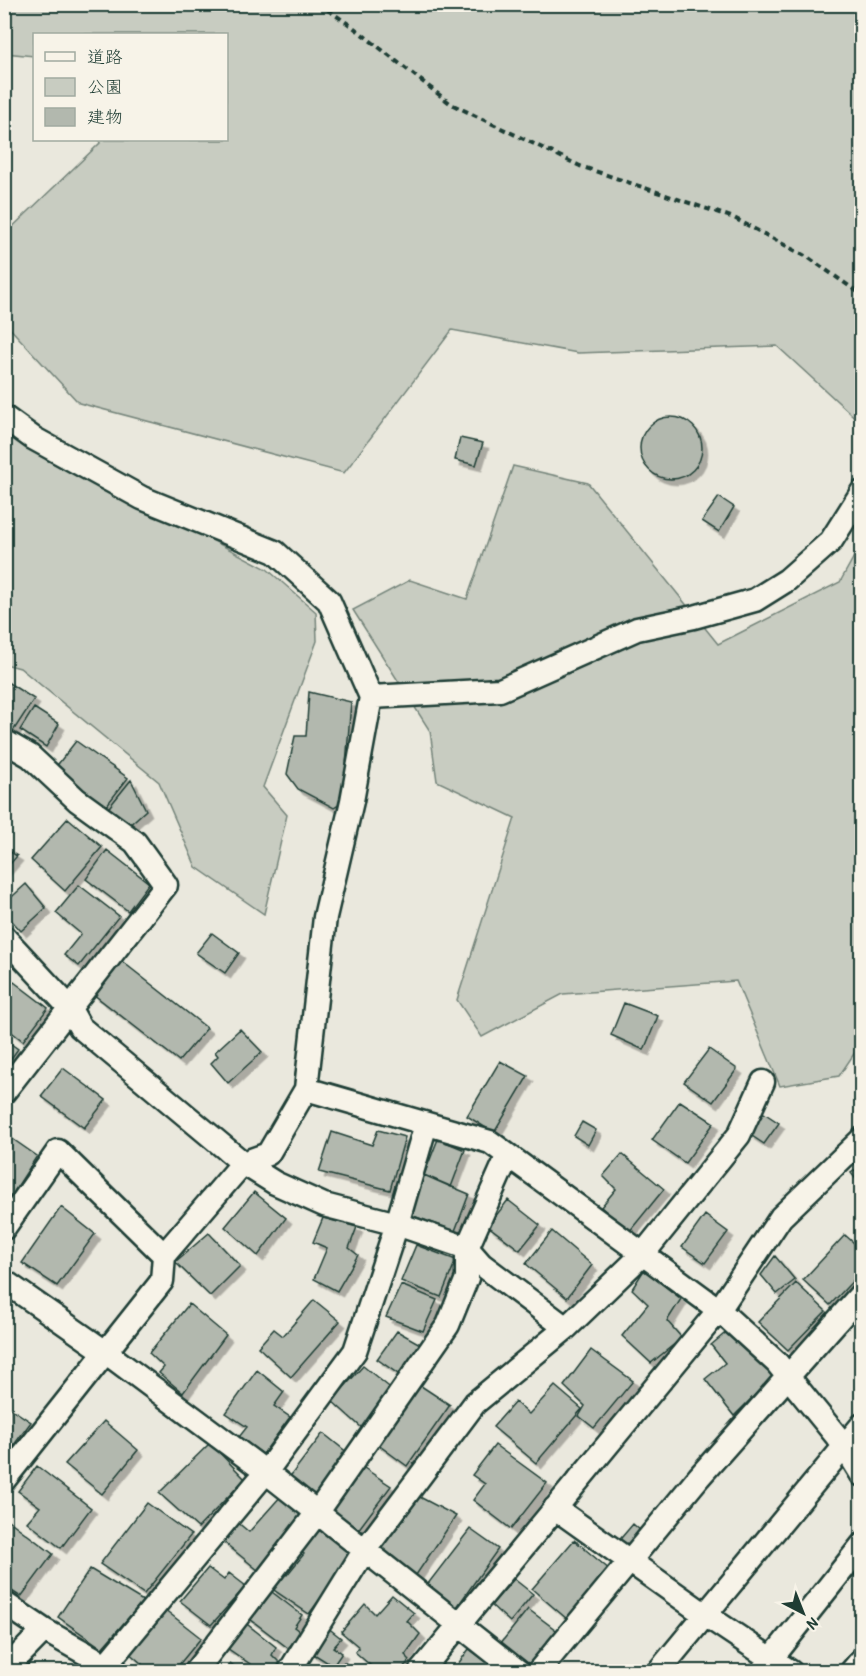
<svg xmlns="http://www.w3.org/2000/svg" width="866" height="1676" viewBox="0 0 866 1676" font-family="'Patrick Hand','Klee One',sans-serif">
<defs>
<filter id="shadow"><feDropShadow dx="5.5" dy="5.5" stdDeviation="0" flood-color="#0004"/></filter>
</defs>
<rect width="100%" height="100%" fill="#eae8dd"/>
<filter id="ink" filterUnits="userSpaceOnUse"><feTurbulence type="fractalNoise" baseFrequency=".0167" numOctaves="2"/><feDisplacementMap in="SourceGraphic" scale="12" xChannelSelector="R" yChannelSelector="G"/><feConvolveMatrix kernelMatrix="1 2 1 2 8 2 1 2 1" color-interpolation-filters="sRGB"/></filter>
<g filter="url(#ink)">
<!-- green -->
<path fill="#c8ccc1" stroke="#74847a" stroke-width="1.5" d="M5 4 861 5V423L777 346 578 353 452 330 344 473 79 403 5 323V234L100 143 99 140H226V34H34V56L5 53Z
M4 431 267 569 316 612 317 641 263 787 287 815 264 914 196 867 159 782 20 668 5 664Z
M513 466 588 483 718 644 840 582 861 544 862 1042 839 1076 780 1086 736 981 563 994 482 1037 457 1000 515 818 437 781 430 731 353 610 410 580 467 599Z"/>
<!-- building -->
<path fill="#b2b8ae" stroke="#1f3d34" stroke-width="1.5" filter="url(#shadow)" d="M640 448a31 31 0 1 1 62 0a31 31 0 1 1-62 0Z
M460 438 483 443 476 465 455 460Z
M719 497 734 507 719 532 702 521Z
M4 680 34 699 8 739 4 736Z
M309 692 351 702 343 802 334 808 298 789 287 774 295 736H306Z
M34 708 59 724 46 747 20 730Z
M76 741 128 778 103 810 55 768Z
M131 780 146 810 126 828 106 811Z
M68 818 102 847 65 891 31 860Z
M4 848 17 856 4 871Z
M107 850 149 883 128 911 86 879Z
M26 884 46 908 21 931 4 912V904Z
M79 885 119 916 79 966 64 955 81 934 56 913Z
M212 933 239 953 225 973 196 953Z
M119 959 207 1028 179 1061 93 994Z
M14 982 48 1008 23 1041 4 1026V988L7 990Z
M624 1003 658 1016 644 1050 611 1035Z
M240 1029 262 1052 228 1083 211 1063 218 1056 215 1052Z
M4 1039 18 1049 4 1068Z
M709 1049 737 1069 713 1102 684 1082Z
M500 1061 528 1076 494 1133 467 1116Z
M63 1068 106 1100 84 1128 41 1096Z
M680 1101 714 1123 685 1163 652 1140Z
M764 1113 779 1123 764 1144 749 1134Z
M582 1122 596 1130 588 1145 574 1136Z
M378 1130 405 1137 390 1190 319 1172 332 1132 372 1145Z
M4 1133 37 1156 6 1204 4 1203Z
M438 1139 465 1150 451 1187 424 1175Z
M622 1154 664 1189 629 1232 601 1207 616 1189 603 1176Z
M862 1165V1187L851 1173Z
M424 1175 469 1194 455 1231 408 1214Z
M254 1192 286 1218 258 1256 225 1227Z
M508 1200 540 1225 520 1250 488 1226Z
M61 1207 95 1234 57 1286 22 1263Z
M705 1215 728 1232 705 1263 682 1247Z
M323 1218 357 1227 349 1248 358 1255 337 1291 314 1279 327 1248 313 1242Z
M552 1231 592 1265 567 1298 526 1264Z
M209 1233 240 1266 210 1296 175 1262Z
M845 1235 862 1250V1271L830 1305 803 1280Z
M416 1245 456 1260 441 1297 401 1281Z
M775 1256 795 1280 777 1294 761 1275Z
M644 1270 681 1299 667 1321 682 1338 651 1363 622 1336 648 1304 632 1289Z
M796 1283 826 1311 788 1350 758 1322Z
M401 1285 437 1300 423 1331 386 1317Z
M314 1300 340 1321 291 1377 258 1347 274 1329 283 1336Z
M189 1304 226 1335 183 1393 159 1373 164 1367 149 1353Z
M730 1329 775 1375 734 1416 705 1379 725 1363 711 1345Z
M397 1331 422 1345 401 1376 377 1359Z
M591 1350 633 1381 594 1428 579 1416 585 1406 564 1386Z
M363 1366 393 1390 362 1428 332 1401Z
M257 1370 284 1392 274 1406 290 1417 263 1454 239 1437 247 1427 226 1413Z
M415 1382 450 1405 407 1466 373 1441Z
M555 1386 582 1409 536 1463 493 1427 515 1402 529 1414Z
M4 1404 31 1422 5 1457H4Z
M104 1421 138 1450 102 1494 65 1464Z
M323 1433 349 1454 316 1501 288 1479Z
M210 1443 245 1479 198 1528 159 1493Z
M495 1445 547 1483 511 1529 473 1500 485 1484 472 1475Z
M37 1466 91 1508 61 1548 27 1522 40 1507 18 1491Z
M361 1466 391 1486 358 1530 327 1507Z
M414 1494 456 1516 414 1578 375 1550Z
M281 1496 306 1516 259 1571 220 1539 236 1521 249 1532Z
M147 1503 191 1535 144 1594 100 1564Z
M4 1517 53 1554 21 1597 4 1586Z
M633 1524 641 1531 625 1551 616 1544Z
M313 1525 352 1555 309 1614 271 1588 285 1573 287 1575 304 1554 295 1548Z
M470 1529 498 1549 457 1607 427 1585Z
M574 1540 610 1570 567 1619 532 1589Z
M208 1568 224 1580 229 1573 246 1586 211 1625 180 1601Z
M90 1569 143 1601 102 1648 58 1617Z
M514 1579 533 1594 510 1622 491 1605Z
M268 1589 302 1615 294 1627 302 1633 288 1648 246 1616Z
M392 1595 414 1613 407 1621 420 1634 405 1655 410 1660 399 1672H378L355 1652 359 1647 341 1632 365 1604 375 1614Z
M164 1609 201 1638 173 1672H142L139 1669 142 1664 128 1652Z
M528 1609 560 1633 531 1669 500 1644Z
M243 1621 276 1647 272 1655 280 1663 273 1672H250L253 1666 224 1646Z
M327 1627 341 1638 333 1647 342 1653 333 1666 309 1651Z
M469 1649 500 1672H452Z
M344 1662 359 1672H337Z
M230 1663 242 1672H224Z"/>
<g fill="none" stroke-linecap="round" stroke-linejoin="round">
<!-- minor casing -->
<g stroke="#1f3d34" stroke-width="27">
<path id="minor" d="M4 417 33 438 142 498 275 552 329 601 371 697 352 801 325 917 306 1089 268 1154 243 1163 164 1255 162 1281 4 1480
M371 697 500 690 637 629 694 617 755 600 787 580 831 541 862 492
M4 741 30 756 77 800 135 842 166 885 4 1092
M4 937 69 1007 80 1027 243 1163 275 1183 324 1205 397 1224 467 1248 481 1264 566 1328
M306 1089 490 1142 719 1310 777 1363 843 1444 862 1475
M4 1228 58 1151 164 1255
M4 1281 104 1351 266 1472 519 1672
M555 1508 704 1614 791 1672
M4 1603 44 1630 117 1671
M4 1671 44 1630
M100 1672 266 1472 355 1351 397 1224 426 1124
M195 1672 317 1513 448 1325 467 1278V1248L508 1155
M289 1672 364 1551 475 1403 566 1328 643 1254 739 1135 763 1082
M420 1672 719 1310 781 1217 862 1139
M538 1672 699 1477 862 1293
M658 1672 862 1425
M761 1672 862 1545
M851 1672 862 1659"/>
</g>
<!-- path -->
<path stroke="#1f3d34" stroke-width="4" stroke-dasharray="6 4.5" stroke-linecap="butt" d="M319 4 353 27 451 104 580 166 734 218 809 258 862 295"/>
<!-- minor -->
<use href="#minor" stroke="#f7f3e8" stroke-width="22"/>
</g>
</g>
<!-- margin -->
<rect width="866" height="1676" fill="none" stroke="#f7f3e8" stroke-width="24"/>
<rect x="12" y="12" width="842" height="1652" fill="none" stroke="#1f3d34" stroke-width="2" filter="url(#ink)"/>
<!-- legend -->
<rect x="33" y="33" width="195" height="108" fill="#f7f3e8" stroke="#a1aaa0" stroke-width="1.5"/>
<rect x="45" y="52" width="30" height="9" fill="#f7f3e8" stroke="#a1aaa0" stroke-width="1.5"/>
<text x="87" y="63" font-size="18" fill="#1f3d34">道路</text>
<rect x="45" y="78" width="30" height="18" fill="#c8ccc1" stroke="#a1aaa0" stroke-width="1.5"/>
<text x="87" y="93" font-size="18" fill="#1f3d34">公園</text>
<rect x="45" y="108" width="30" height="18" fill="#b2b8ae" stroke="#a1aaa0" stroke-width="1.5"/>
<text x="87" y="123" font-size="18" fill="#1f3d34">建物</text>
<!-- north arrow -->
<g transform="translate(803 1613) rotate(138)" stroke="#f7f3e8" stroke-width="4.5" paint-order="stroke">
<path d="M0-4.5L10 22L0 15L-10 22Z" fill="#1f3d34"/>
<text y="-9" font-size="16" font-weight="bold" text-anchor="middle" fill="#1f3d34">N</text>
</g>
</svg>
